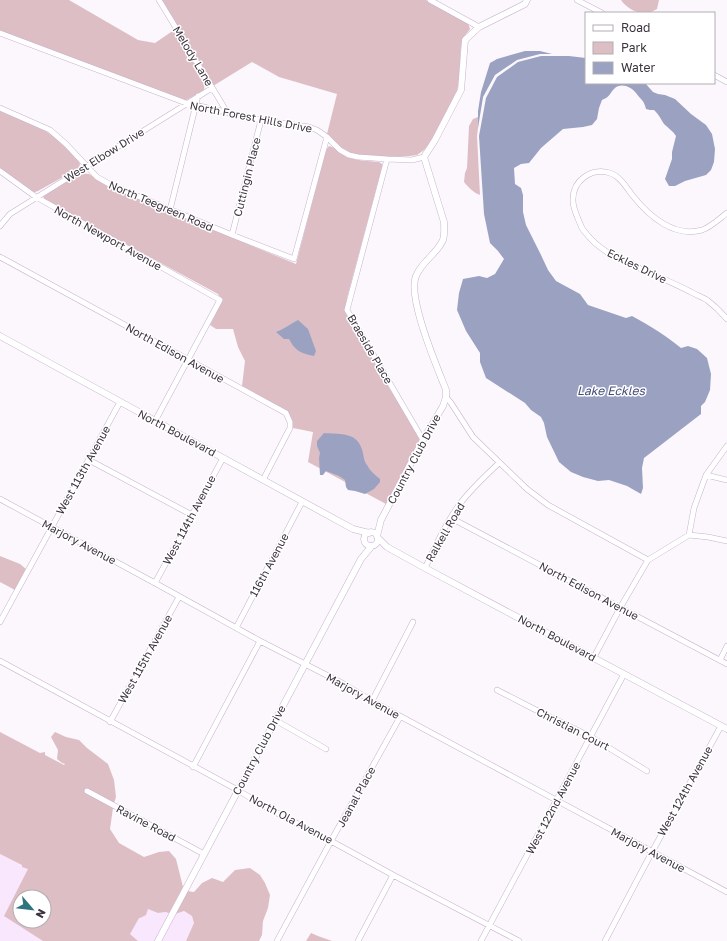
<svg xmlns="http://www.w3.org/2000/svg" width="727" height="941" viewBox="0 0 727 941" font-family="'Golos Text',sans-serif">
<rect width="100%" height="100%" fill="#fbf7fd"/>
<!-- built -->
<path fill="#f8e7fd" d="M0 854 10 859 19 857 30 870 20 897V921L60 941H0Z
M120 909H148L158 913 165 912 169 913 155 941H138L130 934Z
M183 911 192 916 194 923 186 941H161L175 914Z"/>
<!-- green -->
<path fill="#debec5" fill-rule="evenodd" d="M0 0H69L138 40 155 43 174 30 205 82 204 90 185 101 0 32Z
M161 0H426L468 23 470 29 464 37 461 45 459 81 457 91 431 142 424 150 417 155 410 156 394 157H375L355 154 345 151 327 134 337 94 279 77 252 62 213 86Z
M621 0H659L657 9C655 10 653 11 651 12 640 16 627 9 621 0Z
M0 109C19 118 39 125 56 138 64 145 71 153 78 160L80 164 79 168 38 191 35 192H31L0 169Z
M478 117V128L477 136 480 195C474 193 469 188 464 182L465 173 467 168 469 126 473 119Z
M329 146C336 147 341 154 347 157 357 161 369 161 379 162L382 164V167L347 298C346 305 346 311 349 318L378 369 420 439V442L386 504 308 462 313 432 293 428 292 419 288 414 242 386 245 361 238 347 233 329H216L210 325 222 301 218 294 46 201 44 199 43 195 80 173 89 174 109 187 296 264 326 150Z
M0 556 20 564 26 569 15 590 0 582Z
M0 732 40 753 45 752V755L64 765 65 764 62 763 57 759 58 750 51 737 55 732 66 737 79 740 87 748 108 764 114 780 116 797 114 803 86 788 84 792 113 808 110 829 119 843 144 857 159 852 169 851 176 859 183 887 169 913 165 912 158 913 148 909 146 915 140 918H139L130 934 138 941H43L4 916 28 869 22 867V865L0 854ZM20 897H44V921H20Z
M250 868 260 875 265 883 270 895 268 908 263 921 262 935 259 941H186L194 923 192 916 184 911 175 914 187 891 194 892 202 883 212 878 223 882 235 870Z
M311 933 318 936 332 941H306Z"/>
<!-- water -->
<path fill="#9ba2c1" d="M525 51H540L552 54H540L517 60 495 75 483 97 478 128V111L481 92 490 63 497 59Z
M541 56H569L586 58V83H645L653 92 658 94 665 95 675 99 691 114 706 125 712 134 715 149 714 162 711 170 706 175 685 181 675 186H669L665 179 672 159V152L676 136C673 131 668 128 664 124 661 119 659 115 654 110H650L646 109C644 100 641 100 636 93 631 87 621 82 614 89 609 94 610 97 602 100L599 108 597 119 592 125 583 127 563 129 541 148 529 163 521 164 514 168 515 184 521 188 523 195V212L526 225 541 255 548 270 556 281 580 294 588 305 626 318 632 316C649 325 665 335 681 348L688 346 697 349 707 358 711 374 710 390 705 402 701 406V414L644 458 642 468 643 488 641 494 627 486 609 480 598 481 583 477 571 472 559 462 547 437 544 423 541 417 531 410 525 403 486 378 480 362V353L466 331 457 310 459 293 463 279 479 276 487 278 495 274 504 259 498 251 490 243 484 214 479 136 486 98 497 77 518 62Z
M298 320 308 329 316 351 314 356C301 353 296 352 289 339H284L276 332C284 329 290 324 298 320Z
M324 433C337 434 356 432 361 447 364 453 363 460 367 465 370 471 375 475 380 479V482L374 489 365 494 355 491 348 490 346 487 345 480 339 476 326 471 323 475H320L319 458 320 453 317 446V441Z"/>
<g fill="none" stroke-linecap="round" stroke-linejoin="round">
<!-- minor casing -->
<g stroke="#c8b1cf" stroke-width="6">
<path id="minor" d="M159 0 227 112
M430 0 479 27
M577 0 602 13
M0 33 186 103 261 120 309 127 317 130 327 137 340 150 349 155 358 157 387 159 412 160 424 157
M714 75 727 82
M0 108 50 130 66 144 97 177 111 185 232 235 294 259 327 137
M387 159 347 310 423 440
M0 171 36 197 220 300 155 421
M170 210 198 96
M727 213C719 219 711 227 702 230 674 238 649 216 633 196 626 187 620 176 610 173 591 167 572 181 573 201 573 209 578 218 581 226 583 231 587 234 590 238 604 253 621 260 639 268 656 276 674 283 691 292 696 295 702 297 707 300 715 306 721 312 727 319
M0 226 10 214 212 88
M232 235 261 120
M0 257 286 413 290 422V428L263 480
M446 397 451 403 473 437 527 489 548 505 648 560 689 535 708 537 727 541
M89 460 192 515
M706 475 727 480
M0 499 155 583 260 641 342 683 372 701 727 892
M451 518 727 664
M689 535 694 508 706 475 727 446
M425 568C435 547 445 524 459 505 471 489 485 476 499 463
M155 583 223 458
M0 622 120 402
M236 628 302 502
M594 657 620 608 648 560
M720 660 727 646
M0 661 234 788 273 811 331 841 393 875 519 941
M497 690 530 707 591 737 647 771
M372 701 413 622
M275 720 326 749
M110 722 179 597
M193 767 260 641
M87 791 204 854
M277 941 331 841 400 717
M358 941 393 875
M481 941 624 674
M605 941 652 852 721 726"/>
</g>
<!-- tertiary casing -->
<g stroke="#c8b1cf" stroke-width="7">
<path id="tertiary" d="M0 336 353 529 369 533
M364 539a7 7 0 1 1 14 0a7 7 0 1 1-14 0Z
M377 536 381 520 423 440 443 406 446 397V390C437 367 407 297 416 276 422 261 437 254 443 240 445 234 444 228 444 222L424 157 435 140 461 90 465 40 479 27 525 4 527 0
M378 538 387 547 425 568 727 729
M158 941 361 559 371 547"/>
</g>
<!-- minor -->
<use href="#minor" stroke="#fff" stroke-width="5"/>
<!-- tertiary -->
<use href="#tertiary" stroke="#fff" stroke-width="6"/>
</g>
<g text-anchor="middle" stroke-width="3" stroke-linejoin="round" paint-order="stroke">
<!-- street labels -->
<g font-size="11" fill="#3c333f" stroke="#fff">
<text transform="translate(193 56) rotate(59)" y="4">Melody Lane</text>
<text transform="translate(251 117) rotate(11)" y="4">North Forest Hills Drive</text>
<text transform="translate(104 155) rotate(-32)" y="4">West Elbow Drive</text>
<text transform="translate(247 177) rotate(-76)" y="4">Cuttingin Place</text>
<text transform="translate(161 206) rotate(23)" y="4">North Teegreen Road</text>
<text transform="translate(108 238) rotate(29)" y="4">North Newport Avenue</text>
<text transform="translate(637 266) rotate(26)" y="4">Eckles Drive</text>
<text transform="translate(370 349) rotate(60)" y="4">Braeside Place</text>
<text transform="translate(175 353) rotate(29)" y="4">North Edison Avenue</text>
<text transform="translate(177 433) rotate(28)" y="4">North Boulevard</text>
<text transform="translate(414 459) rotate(-62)" y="4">Country Club Drive</text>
<text transform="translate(83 470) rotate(-61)" y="4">West 113th Avenue</text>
<text transform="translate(189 520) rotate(-62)" y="4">West 114th Avenue</text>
<text transform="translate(445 532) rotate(-60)" y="4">Ralkell Road</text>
<text transform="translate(79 542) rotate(28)" y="4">Marjory Avenue</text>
<text transform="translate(269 565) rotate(-62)" y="4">116th Avenue</text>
<text transform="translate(589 591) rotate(28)" y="4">North Edison Avenue</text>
<text transform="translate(557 638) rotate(28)" y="4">North Boulevard</text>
<text transform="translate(145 659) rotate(-61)" y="4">West 115th Avenue</text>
<text transform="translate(363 696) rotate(29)" y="4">Marjory Avenue</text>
<text transform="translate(573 729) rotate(27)" y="4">Christian Court</text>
<text transform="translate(259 750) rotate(-62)" y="4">Country Club Drive</text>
<text transform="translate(685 791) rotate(-61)" y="4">West 124th Avenue</text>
<text transform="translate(356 797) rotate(-61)" y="4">Jeanal Place</text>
<text transform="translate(553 808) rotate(-62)" y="4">West 122nd Avenue</text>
<text transform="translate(291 819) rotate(28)" y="4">North Ola Avenue</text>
<text transform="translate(146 823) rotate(28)" y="4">Ravine Road</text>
<text transform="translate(648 850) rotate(28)" y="4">Marjory Avenue</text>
</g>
<!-- water labels -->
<g font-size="12" font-style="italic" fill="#444d7a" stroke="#fff">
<text x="611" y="395">Lake Eckles</text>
</g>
</g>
<!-- legend -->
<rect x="585" y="12" width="130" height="72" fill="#ffffff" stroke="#b1adb2"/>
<rect x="593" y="25" width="20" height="6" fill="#ffffff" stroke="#b1adb2"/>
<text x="621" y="32" font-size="12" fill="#3c333f">Road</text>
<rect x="593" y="42" width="20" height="12" fill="#debec5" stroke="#b1adb2"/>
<text x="621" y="52" font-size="12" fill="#3c333f">Park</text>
<rect x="593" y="62" width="20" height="12" fill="#9ba2c1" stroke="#b1adb2"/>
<text x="621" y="72" font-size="12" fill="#3c333f">Water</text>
<!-- north arrow -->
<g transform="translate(32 909) rotate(118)"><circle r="19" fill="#ffffff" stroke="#b1adb2"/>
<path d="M0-3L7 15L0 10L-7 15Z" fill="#2c747e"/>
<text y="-6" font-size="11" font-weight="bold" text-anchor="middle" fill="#3c333f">N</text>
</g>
</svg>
